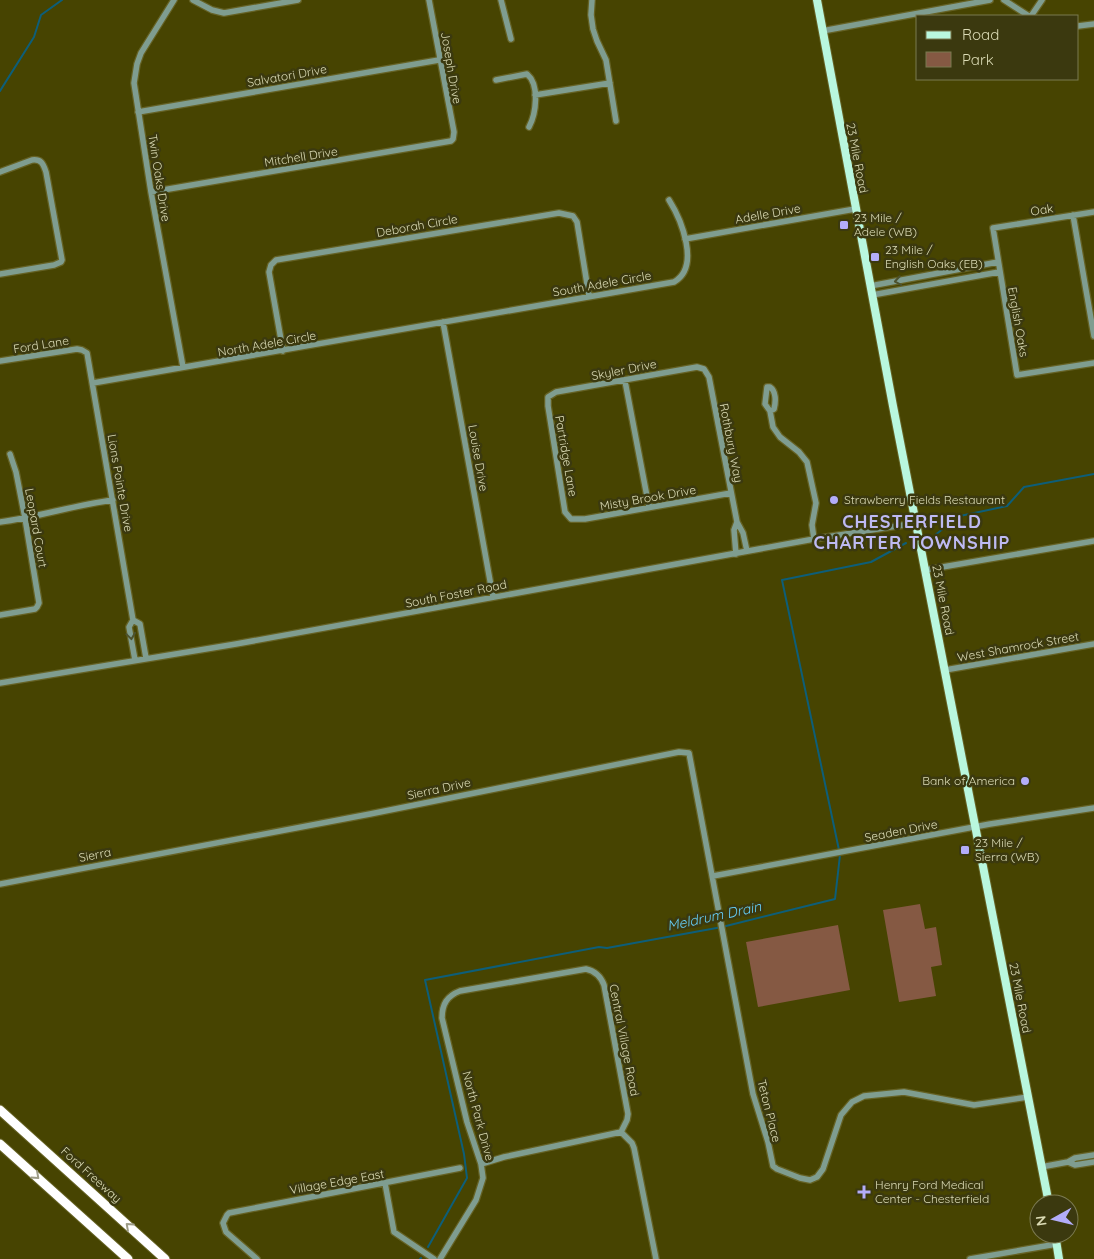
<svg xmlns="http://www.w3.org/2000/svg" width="1094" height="1259" viewBox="0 0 1094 1259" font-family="Quicksand,sans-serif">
<rect width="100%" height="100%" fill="#474401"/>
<!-- green -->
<path fill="#855943" d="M920 904 925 929 936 927 942 965 931 967 936 996 899 1002 883 910Z
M838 925 850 990 758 1007 746 942Z"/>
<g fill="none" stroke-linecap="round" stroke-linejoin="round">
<!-- stream -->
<path stroke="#0d5e79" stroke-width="2" d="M0 91 34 37 41 15 62 0
M935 535 960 516 1007 506 1024 487 1094 474
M839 850 782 580 871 562 906 543
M428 1247 467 1178 464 1154 425 980 599 947 607 948 722 927 835 899 840 855
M420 1259 421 1258"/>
<!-- minor casing -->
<g stroke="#656225" stroke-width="8">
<path id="minor" d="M174 0 141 53 137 64 134 83 151 192 183 367
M193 0 212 10 224 13 298 0
M501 0 511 39
M592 0 591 15 593 29 597 41 606 60 616 121
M1004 0 1029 16
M1031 16 1042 0
M1078 26 1094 24
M822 31 990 0
M496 80 527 74C540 85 536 114 529 127
M535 95 610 83
M138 112 439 60
M0 172 32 160C41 159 43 163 46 172L62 260 61 262 54 265 0 274
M151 192 451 141 453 139 454 132 429 0
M1094 212 993 228 1017 375 1094 363
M1073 215 1094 336
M685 239 855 209
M870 286 998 262
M872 295 999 272
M443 322 493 597
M283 351 269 272 271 265 276 260 559 213 573 216 577 222 589 296
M0 361 77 349 82 350 87 353 133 620
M625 381 649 507
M93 383 674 282C701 267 681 219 669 200
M770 411 774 409C776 401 776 391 770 387H767L765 404 770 411 773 427 780 437 799 452 807 462 816 503 812 525 814 539
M731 493 585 519H571L565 512 548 406V397L556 392 697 367 704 369 709 377 737 522
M0 522C38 517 75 505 113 500
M736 554 734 530 737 522 743 533 747 551
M925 570 1094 541
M0 615 35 609 37 607 39 603 25 518 16 472 10 454
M135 660 129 627 133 620 140 624 146 658
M945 670 1094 644
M0 683 236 644 814 539 916 523
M713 876 990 824 1094 808
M0 884 370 814 679 752 689 753 753 1094 768 1142 773 1166 777 1169 800 1178 810 1180 817 1177 823 1169 841 1115 852 1102 864 1096 904 1092 974 1105 1028 1097
M1094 1155 1075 1158 1068 1162 1075 1165 1094 1162
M481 1164 504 1157 621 1132
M1041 1167 1068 1162
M385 1183 394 1232 434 1259
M257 1259 226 1232 223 1223 227 1215 229 1213 460 1168
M440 1259 476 1200 483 1178 481 1164 467 1122 442 1018C442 1004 447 996 460 991L586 969C595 971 601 977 604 985L628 1114 627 1120 621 1132 632 1143 634 1148 656 1259
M970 1259 1057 1244"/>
</g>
<!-- major casing -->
<g stroke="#656225" stroke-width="10">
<path id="major" d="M817 0 893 406 1049 1204
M1055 1234 1059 1259"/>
</g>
<!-- highway casing -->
<g stroke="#656225" stroke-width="11">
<path id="highway" d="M0 1110 165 1259
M0 1144 128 1259"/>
</g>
<!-- minor -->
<use href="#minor" stroke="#7f9d90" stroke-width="5.5"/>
<!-- major -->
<use href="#major" stroke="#b9f7de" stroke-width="8"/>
<!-- highway -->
<use href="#highway" stroke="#fff" stroke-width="9"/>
</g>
<!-- one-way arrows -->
<defs><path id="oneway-chevron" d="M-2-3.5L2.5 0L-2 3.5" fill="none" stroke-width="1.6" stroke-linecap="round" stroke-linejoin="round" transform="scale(1.25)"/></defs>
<g stroke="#4c522f">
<use href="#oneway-chevron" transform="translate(898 281) rotate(170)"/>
<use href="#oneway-chevron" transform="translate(131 636) rotate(82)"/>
</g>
<g stroke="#9d9c87">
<use href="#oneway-chevron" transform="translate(36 1176) rotate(42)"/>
<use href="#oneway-chevron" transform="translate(129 1226) rotate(-138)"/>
</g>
<!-- markers -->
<g fill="#b3adf9" stroke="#3b390f" stroke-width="2">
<rect x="839" y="220" width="10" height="10" rx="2.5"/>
<rect x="870" y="252" width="10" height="10" rx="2.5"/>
<circle cx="834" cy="500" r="5"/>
<circle cx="1025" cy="781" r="5"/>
<rect x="960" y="845" width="10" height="10" rx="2.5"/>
<path d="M861.5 1184.5h5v5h5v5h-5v5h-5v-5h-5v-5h5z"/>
</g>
<g text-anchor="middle" stroke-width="5" stroke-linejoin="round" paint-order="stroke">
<!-- street labels -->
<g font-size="12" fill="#dbdbb5" stroke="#3b390f">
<text transform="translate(451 68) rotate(80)" y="4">Joseph Drive</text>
<text transform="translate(287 76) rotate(-10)" y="4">Salvatori Drive</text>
<text transform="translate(301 157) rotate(-9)" y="4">Mitchell Drive</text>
<text transform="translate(857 158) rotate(79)" y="4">23 Mile Road</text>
<text transform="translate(159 178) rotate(81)" y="4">Twin Oaks Drive</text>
<text transform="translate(1042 210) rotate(-9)" y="4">Oak</text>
<text transform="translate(768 214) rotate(-10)" y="4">Adelle Drive</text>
<text transform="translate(417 226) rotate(-10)" y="4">Deborah Circle</text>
<text transform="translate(602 284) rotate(-10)" y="4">South Adele Circle</text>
<text transform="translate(1018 322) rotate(80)" y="4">English Oaks</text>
<text transform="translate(267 344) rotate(-10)" y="4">North Adele Circle</text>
<text transform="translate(41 345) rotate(-9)" y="4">Ford Lane</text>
<text transform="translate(624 370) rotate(-11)" y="4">Skyler Drive</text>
<text transform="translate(731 443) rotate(79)" y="4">Rothbury Way</text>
<text transform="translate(566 456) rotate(80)" y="4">Partridge Lane</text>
<text transform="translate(478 458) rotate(80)" y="4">Louise Drive</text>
<text transform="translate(120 483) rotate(80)" y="4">Lions Pointe Drive</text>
<text transform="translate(648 498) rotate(-10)" y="4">Misty Brook Drive</text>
<text transform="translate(36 528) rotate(80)" y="4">Leopard Court</text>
<text transform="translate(456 594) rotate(-11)" y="4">South Foster Road</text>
<text transform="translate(943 600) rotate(79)" y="4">23 Mile Road</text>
<text transform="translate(1018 647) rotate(-10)" y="4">West Shamrock Street</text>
<text transform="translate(439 789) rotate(-12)" y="4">Sierra Drive</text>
<text transform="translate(901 831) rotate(-11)" y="4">Seaden Drive</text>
<text transform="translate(95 855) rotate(-11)" y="4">Sierra</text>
<text transform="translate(1020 998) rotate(79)" y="4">23 Mile Road</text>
<text transform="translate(624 1040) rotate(79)" y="4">Central Village Road</text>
<text transform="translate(769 1111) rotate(76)" y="4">Teton Place</text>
<text transform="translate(478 1116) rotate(75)" y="4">North Park Drive</text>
<text transform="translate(91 1175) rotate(42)" y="4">Ford Freeway</text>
<text transform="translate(337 1182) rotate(-10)" y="4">Village Edge East</text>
</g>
<!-- poi labels -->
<g font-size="12" fill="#dbdbb5" stroke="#3b390f" text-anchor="start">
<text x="854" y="222">23 Mile /<tspan x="854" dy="14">Adele (WB)</tspan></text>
<text x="885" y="254">23 Mile /<tspan x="885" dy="14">English Oaks (EB)</tspan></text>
<text x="844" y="504">Strawberry Fields Restaurant</text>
<text x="1015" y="785" text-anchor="end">Bank of America</text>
<text x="975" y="847">23 Mile /<tspan x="975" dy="14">Sierra (WB)</tspan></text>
<text x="875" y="1189">Henry Ford Medical<tspan x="875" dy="14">Center - Chesterfield</tspan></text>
</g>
<!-- water labels -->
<g font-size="14" font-style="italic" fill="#66cef8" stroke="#3b390f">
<text transform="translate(714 916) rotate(-12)" y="5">Meldrum Drain</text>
</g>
<!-- district labels -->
<g font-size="18" font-weight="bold" letter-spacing="1" fill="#bebaf3" stroke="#3b390f">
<text x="912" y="528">CHESTERFIELD<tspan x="912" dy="21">CHARTER TOWNSHIP</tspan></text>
</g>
</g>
<!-- legend -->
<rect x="916" y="15" width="162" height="65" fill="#3b390f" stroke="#7b7a51"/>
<rect x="926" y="31" width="25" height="8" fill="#b9f7de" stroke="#7b7a51"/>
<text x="962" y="40" font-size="15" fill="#dbdbb5">Road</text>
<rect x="926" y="52" width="25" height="15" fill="#855943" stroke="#7b7a51"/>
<text x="962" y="65" font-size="15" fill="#dbdbb5">Park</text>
<!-- north arrow -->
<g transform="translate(1054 1219) rotate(262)"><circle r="24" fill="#3b390f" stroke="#7b7a51"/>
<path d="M0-4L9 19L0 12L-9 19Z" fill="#b3adf9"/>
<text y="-8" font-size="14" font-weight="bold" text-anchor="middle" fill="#dbdbb5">N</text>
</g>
</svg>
